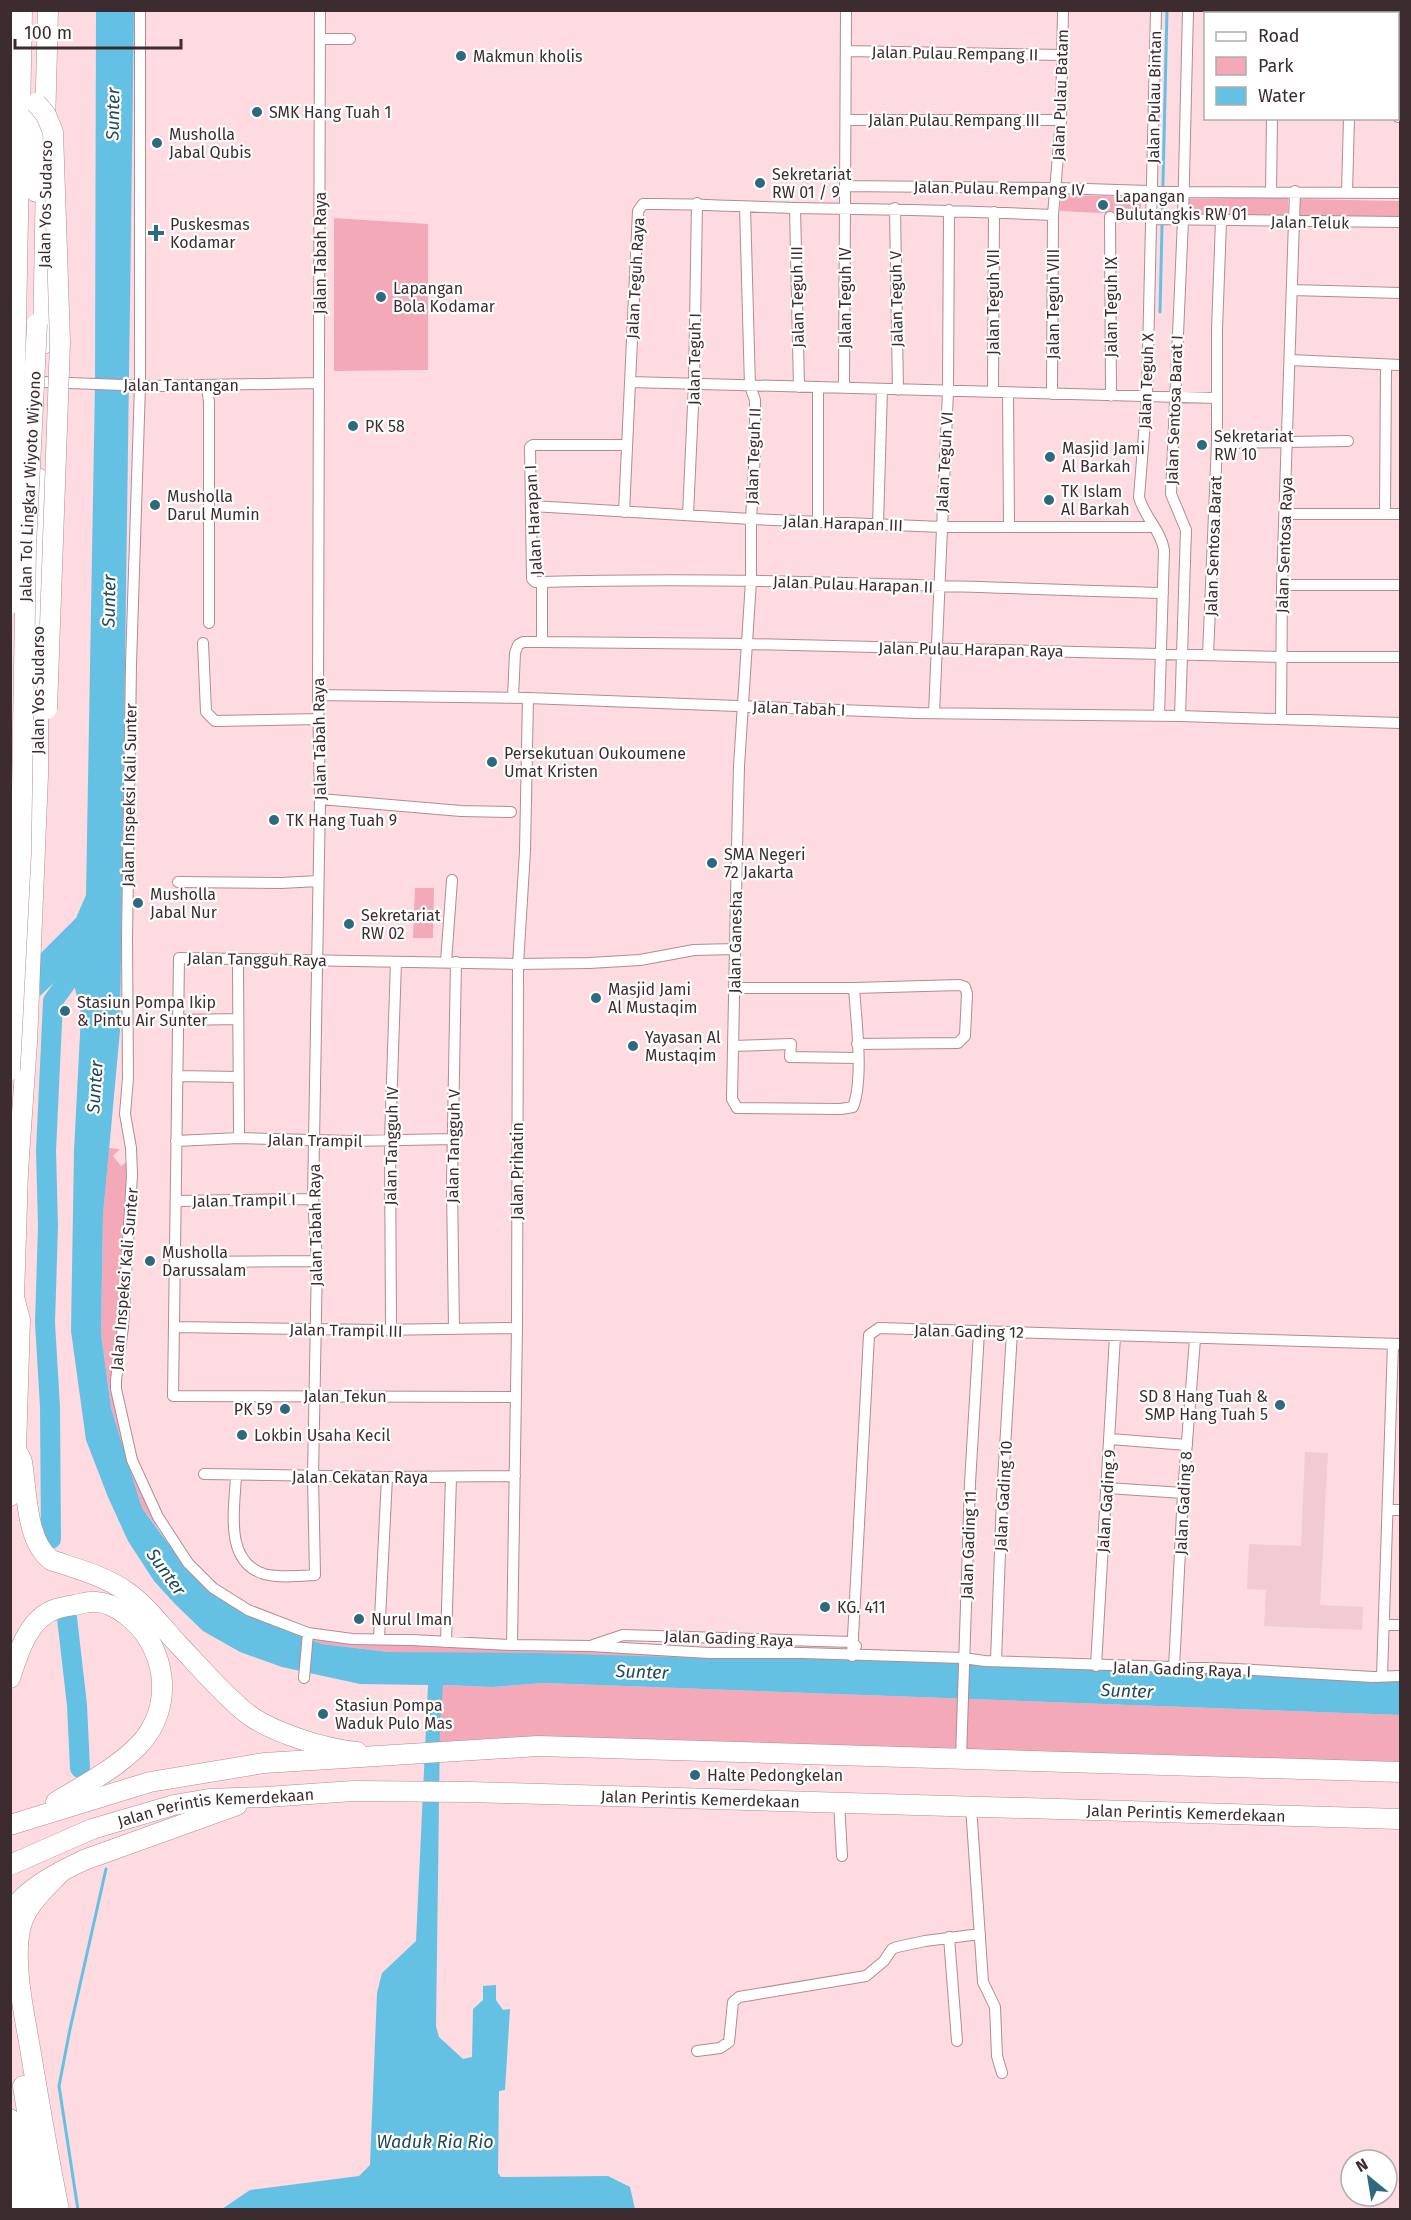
<svg xmlns="http://www.w3.org/2000/svg" width="1411" height="2220" viewBox="0 0 1411 2220" font-family="'Fira Sans',sans-serif">
<rect width="100%" height="100%" fill="#fedbe1"/>
<!-- built -->
<path fill="#f2cad1" d="M1305 1452 1328 1453 1320 1605 1363 1607 1362 1630 1264 1626 1266 1590 1247 1589 1249 1544 1301 1546Z"/>
<!-- green -->
<path fill="#f3a9b8" d="M1061 195 1141 197V215L1060 211Z
M1288 197V218L1187 215V199Z
M1300 199 1400 201V218L1299 217Z
M334 218 428 224V370L334 371Z
M415 888H434L433 938H413Z
M109 1148 120 1149 113 1156 121 1166 131 1159 117 1365 126 1437 158 1517 213 1588 308 1633 704 1658 389 1652 322 1644 246 1615 206 1589 142 1508 111 1408 101 1333 103 1215Z
M544 1683 1400 1715V1770L439 1752 442 1685 493 1687Z"/>
<!-- water -->
<path fill="#65c1e4" d="M96 11H134L120 1031 103 1215 101 1333 111 1408 142 1508 173 1550 206 1589 246 1615 322 1644 389 1652 543 1653 704 1658 857 1656 1400 1681V1715L544 1683 493 1687 443 1685 440 1729 436 2026 439 2037 463 2059 472 2057 473 2009 483 2000V1986L496 1985V2000L503 2010 510 2009 505 2090 499 2091 498 2173 501 2177 608 2176 630 2187 635 2209H222L250 2190 359 2176 370 2165 377 1993 382 1973 416 1941 428 1685 360 1684 282 1667 240 1652 203 1631 175 1604 154 1581 128 1541 108 1497 86 1440 71 1331 74 1151 81 1015 71 970 62 975 40 996 39 955 76 918 86 895 95 384Z"/>
<g fill="none" stroke-linecap="round" stroke-linejoin="round">
<!-- stream -->
<path stroke="#65c1e4" stroke-width="3" d="M1160 312 1167 10
M78 2210 59 2086 70 2029 106 1869"/>
<!-- river -->
<path stroke="#65c1e4" stroke-width="20" d="M51 1539 50 1407 45 1323 48 1226 46 1151 53 1001 88 952
M67 1618 77 1705 80 1768"/>
<!-- street casing -->
<g stroke="#b28b93" stroke-width="12">
<path id="street" d="M140 10V386L131 664 127 939 128 1078 125 1114 131 1148 132 1175 123 1327 116 1380V1389L132 1460 158 1517 188 1563 213 1588 248 1610 308 1633 352 1639 411 1640 512 1645 590 1646 709 1653H803L963 1658 985 1661 1236 1669 1373 1677 1400 1676
M1156 10 1147 397 1139 497C1144 517 1161 530 1164 550L1159 716
M1274 14V10
M1352 14V10
M321 39H350
M1398 39H1400
M846 51 1063 55
M1398 117H1400
M846 120H1061
M846 186 1055 188 1180 192 1400 193
M1271 191 1272 118
M1347 192 1349 118
M745 207 750 386 755 400V452L751 519V581L739 766 737 847 732 1099 737 1108 841 1109 853 1107C864 1079 856 1019 854 988
M795 208 799 387
M895 208 898 390
M1110 217 1111 396
M1151 219 1400 222
M1292 290 1400 293
M1290 360 1400 365
M43 382 149 386 319 383
M630 382 1217 398
M207 387 209 402V623
M818 388V521
M844 388 846 10
M993 392 994 212
M1008 393 1009 526
M1052 394 1053 215 1061 120 1063 10
M1217 443 1348 441
M532 506 751 519 942 527H1154
M624 512 638 211 643 204C693 203 743 207 794 208 880 209 967 211 1053 215
M1285 514H1400
M1385 514 1386 365
M688 515 694 384 697 203
M878 524 882 389
M542 582C749 576 956 587 1163 593
M1282 585H1400
M542 642 747 644 1282 657H1400
M203 643 206 712 215 721 319 719
M1208 655 1217 443V330L1221 221
M318 695 528 698 917 713 1180 716 1400 723
M513 697 515 653 518 645 523 642H542V582H535L532 579 530 447 533 445H627
M934 713 948 391 949 210
M1180 716 1186 530 1171 494 1183 220 1188 10
M1281 719 1282 585 1295 191
M320 799 461 811 511 812
M178 882 281 883 318 881
M238 960 239 1138
M446 962 452 880
M734 988H854L959 985 965 987 967 994 965 1036 958 1043 857 1044
M178 1020 238 1019
M733 1046 791 1044 790 1057 857 1058
M177 1076 238 1077
M176 1141 239 1138 351 1141 454 1139
M176 1201 313 1199
M175 1262 317 1261
M174 1327 376 1330 517 1328
M454 1329 452 1184 456 962
M391 1330 390 1140 396 962
M516 1397 173 1396 179 958 518 964 589 963 640 960 694 950 735 949
M1110 1439 1187 1445
M204 1474 387 1477 515 1476
M236 1475C235 1507 223 1561 264 1574 279 1578 299 1576 315 1575L313 1477 317 1261 313 1199 320 799 318 695 320 10
M1107 1488 1183 1493
M1388 1510H1400
M1384 1625H1400
M379 1639 387 1477
M446 1642 451 1477
M512 1645 517 1328 518 964 525 851 528 698
M593 1645 623 1635 852 1642 856 1646
M852 1656 869 1335 879 1328 1400 1344
M996 1661 1002 1497 1012 1332
M1096 1666 1115 1336
M1174 1668 1183 1493 1195 1339
M1382 1676 1393 1344
M304 1678 308 1633
M961 1758 970 1483 979 1332
M839 1802 842 1856
M971 1806 983 1982 995 2007 997 2056 1002 2073
M949 1937 957 2041
M697 2051 720 2048 729 2042 733 2002 739 1997 866 1976 884 1961 892 1949 897 1947 925 1941 980 1934"/>
</g>
<!-- highway casing -->
<g stroke="#b28b93" stroke-width="21">
<g id="highway">
<path d="M36 108V192"/>
<path d="M45 125 48 10"/>
<path d="M16 322 22 10"/>
<path d="M43 344 46 175"/>
<path d="M19 1455 22 1462C27 1492 26 1541 51 1560 77 1569 105 1576 127 1592 147 1606 161 1626 178 1644 199 1666 225 1697 249 1715 274 1733 325 1749 357 1752"/>
<path d="M10 1496 16 1449 20 1320 14 1297 18 1171 27 1042 38 775V478"/>
<path d="M10 1678C18 1654 28 1618 56 1609 62 1607 68 1606 74 1605 81 1604 89 1601 96 1602 107 1602 117 1608 125 1614 167 1644 176 1708 138 1746 115 1769 84 1785 56 1802"/>
<path d="M10 1825 150 1782 264 1763 538 1746 1400 1772"/>
<path id="s1" d="M10 1865 92 1829 174 1805 209 1799 266 1797 353 1791 470 1792 1400 1819"/>
<path d="M10 1913C26 1888 59 1872 84 1860L237 1805"/>
<path d="M23 2086 43 2210"/>
<path d="M10 2119 17 2165 29 2210"/>
<path d="M10 2191 13 2210"/>
<path d="M59 2210C48 2156 39 2102 30 2048 24 2012 13 1965 20 1930 24 1906 46 1888 62 1871"/>
</g>
</g>
<!-- street -->
<use href="#street" stroke="#fff" stroke-width="10"/>
<!-- highway -->
<use href="#highway" stroke="#fff" stroke-width="20"/>
<!-- highway-bridge casing -->
<g stroke="#b28b93" stroke-width="21" stroke-linecap="butt">
<g id="highway-bridge">
<path d="M36 103 46 115 53 132 60 342 47 709"/>
<path d="M10 604 16 322"/>
<path id="s2" d="M10 1070 21 854 26 547 37 324"/>
</g>
</g>
<!-- highway-bridge -->
<use href="#highway-bridge" stroke="#fff" stroke-width="20"/>
</g>
<!-- markers -->
<g fill="#2c6a80" stroke="#fff" stroke-width="2">
<circle cx="461" cy="56" r="6"/>
<circle cx="257" cy="112" r="6"/>
<circle cx="157" cy="143" r="6"/>
<circle cx="760" cy="183" r="6"/>
<circle cx="1103" cy="205" r="6"/>
<path d="M153 224h6v6h6v6h-6v6h-6v-6h-6v-6h6z"/>
<circle cx="381" cy="297" r="6"/>
<circle cx="353" cy="426" r="6"/>
<circle cx="1202" cy="445" r="6"/>
<circle cx="1050" cy="457" r="6"/>
<circle cx="1049" cy="500" r="6"/>
<circle cx="155" cy="505" r="6"/>
<circle cx="492" cy="762" r="6"/>
<circle cx="274" cy="820" r="6"/>
<circle cx="712" cy="863" r="6"/>
<circle cx="138" cy="903" r="6"/>
<circle cx="349" cy="924" r="6"/>
<circle cx="596" cy="998" r="6"/>
<circle cx="65" cy="1011" r="6"/>
<circle cx="633" cy="1046" r="6"/>
<circle cx="150" cy="1261" r="6"/>
<circle cx="1280" cy="1405" r="6"/>
<circle cx="285" cy="1409" r="6"/>
<circle cx="242" cy="1435" r="6"/>
<circle cx="825" cy="1607" r="6"/>
<circle cx="359" cy="1619" r="6"/>
<circle cx="323" cy="1714" r="6"/>
<circle cx="695" cy="1775" r="6"/>
</g>
<g text-anchor="middle" stroke-width="4.5" stroke-linejoin="round" paint-order="stroke">
<!-- street labels -->
<g font-size="16" fill="#3c2c2f" stroke="#fff">
<text transform="translate(955 53) rotate(1)" y="6">Jalan Pulau Rempang II</text>
<text transform="translate(1060 95) rotate(-88)" y="6">Jalan Pulau Batam</text>
<text transform="translate(1154 97) rotate(-89)" y="6">Jalan Pulau Bintan</text>
<text x="954" y="126">Jalan Pulau Rempang III</text>
<text transform="translate(999 188) rotate(1)" y="6">Jalan Pulau Rempang IV</text>
<text transform="translate(45 204) rotate(-89)" y="6">Jalan Yos Sudarso</text>
<text transform="translate(1310 222) rotate(1)" y="6">Jalan Teluk</text>
<text transform="translate(320 253) rotate(-90)" y="6">Jalan Tabah Raya</text>
<text transform="translate(635 278) rotate(-87)" y="6">Jalan Teguh Raya</text>
<text transform="translate(797 297) rotate(-91)" y="6">Jalan Teguh III</text>
<text transform="translate(845 298) rotate(-90)" y="6">Jalan Teguh IV</text>
<text transform="translate(896 299) rotate(-91)" y="6">Jalan Teguh V</text>
<text transform="translate(993 302) rotate(-90)" y="6">Jalan Teguh VII</text>
<text transform="translate(1053 304) rotate(-90)" y="6">Jalan Teguh VIII</text>
<text transform="translate(1111 307) rotate(-90)" y="6">Jalan Teguh IX</text>
<text transform="translate(694 359) rotate(-89)" y="6">Jalan Teguh I</text>
<text transform="translate(1146 381) rotate(-88)" y="6">Jalan Teguh X</text>
<text x="181" y="391">Jalan Tantangan</text>
<text transform="translate(1174 410) rotate(-88)" y="6">Jalan Sentosa Barat I</text>
<text transform="translate(753 456) rotate(-88)" y="6">Jalan Teguh II</text>
<text transform="translate(944 462) rotate(-87)" y="6">Jalan Teguh VI</text>
<text dy="6" stroke="none"><textPath href="#s2" startOffset="584">Jalan Tol Lingkar Wiyoto Wiyono</textPath></text>
<text transform="translate(533 520) rotate(-93)" y="6">Jalan Harapan I</text>
<text transform="translate(843 523) rotate(2)" y="6">Jalan Harapan III</text>
<text transform="translate(1284 545) rotate(-88)" y="6">Jalan Sentosa Raya</text>
<text transform="translate(1213 546) rotate(-88)" y="6">Jalan Sentosa Barat</text>
<text transform="translate(853 584) rotate(2)" y="6">Jalan Pulau Harapan II</text>
<text transform="translate(971 649) rotate(1)" y="6">Jalan Pulau Harapan Raya</text>
<text transform="translate(38 690) rotate(-90)" y="6">Jalan Yos Sudarso</text>
<text transform="translate(799 708) rotate(2)" y="6">Jalan Tabah I</text>
<text transform="translate(319 739) rotate(-91)" y="6">Jalan Tabah Raya</text>
<text transform="translate(129 795) rotate(-89)" y="6">Jalan Inspeksi Kali Sunter</text>
<text transform="translate(735 942) rotate(-89)" y="6">Jalan Ganesha</text>
<text transform="translate(257 959) rotate(1)" y="6">Jalan Tangguh Raya</text>
<text transform="translate(315 1140) rotate(1)" y="6">Jalan Trampil</text>
<text transform="translate(391 1146) rotate(-89)" y="6">Jalan Tangguh IV</text>
<text transform="translate(453 1146) rotate(-89)" y="6">Jalan Tangguh V</text>
<text transform="translate(517 1171) rotate(-90)" y="6">Jalan Prihatin</text>
<text transform="translate(244 1200) rotate(-1)" y="6">Jalan Trampil I</text>
<text transform="translate(315 1225) rotate(-91)" y="6">Jalan Tabah Raya</text>
<text transform="translate(124 1279) rotate(-85)" y="6">Jalan Inspeksi Kali Sunter</text>
<text transform="translate(346 1330) rotate(1)" y="6">Jalan Trampil III</text>
<text transform="translate(969 1331) rotate(1)" y="6">Jalan Gading 12</text>
<text x="345" y="1402">Jalan Tekun</text>
<text x="360" y="1483">Jalan Cekatan Raya</text>
<text transform="translate(1003 1496) rotate(-87)" y="6">Jalan Gading 10</text>
<text transform="translate(1106 1501) rotate(-86)" y="6">Jalan Gading 9</text>
<text transform="translate(1183 1503) rotate(-87)" y="6">Jalan Gading 8</text>
<text transform="translate(968 1545) rotate(-88)" y="6">Jalan Gading 11</text>
<text transform="translate(729 1638) rotate(2)" y="6">Jalan Gading Raya</text>
<text transform="translate(1182 1669) rotate(2)" y="6">Jalan Gading Raya I</text>
<text dy="6" stroke="none"><textPath href="#s1" startOffset="702">Jalan Perintis Kemerdekaan</textPath></text>
<text dy="6" stroke="none"><textPath href="#s1" startOffset="216">Jalan Perintis Kemerdekaan</textPath></text>
<text dy="6" stroke="none"><textPath href="#s1" startOffset="1188">Jalan Perintis Kemerdekaan</textPath></text>
</g>
<!-- poi labels -->
<g font-size="16" fill="#3c2c2f" stroke="#fff" text-anchor="start">
<text x="473" y="62">Makmun kholis</text>
<text x="269" y="118">SMK Hang Tuah 1</text>
<text x="169" y="140">Musholla<tspan x="169" dy="18">Jabal Qubis</tspan></text>
<text x="772" y="180">Sekretariat<tspan x="772" dy="18">RW 01 / 9</tspan></text>
<text x="1115" y="202">Lapangan<tspan x="1115" dy="18">Bulutangkis RW 01</tspan></text>
<text x="170" y="230">Puskesmas<tspan x="170" dy="18">Kodamar</tspan></text>
<text x="393" y="294">Lapangan<tspan x="393" dy="18">Bola Kodamar</tspan></text>
<text x="365" y="432">PK 58</text>
<text x="1214" y="442">Sekretariat<tspan x="1214" dy="18">RW 10</tspan></text>
<text x="1062" y="454">Masjid Jami<tspan x="1062" dy="18">Al Barkah</tspan></text>
<text x="1061" y="497">TK Islam<tspan x="1061" dy="18">Al Barkah</tspan></text>
<text x="167" y="502">Musholla<tspan x="167" dy="18">Darul Mumin</tspan></text>
<text x="504" y="759">Persekutuan Oukoumene<tspan x="504" dy="18">Umat Kristen</tspan></text>
<text x="286" y="826">TK Hang Tuah 9</text>
<text x="724" y="860">SMA Negeri<tspan x="724" dy="18">72 Jakarta</tspan></text>
<text x="150" y="900">Musholla<tspan x="150" dy="18">Jabal Nur</tspan></text>
<text x="361" y="921">Sekretariat<tspan x="361" dy="18">RW 02</tspan></text>
<text x="608" y="995">Masjid Jami<tspan x="608" dy="18">Al Mustaqim</tspan></text>
<text x="77" y="1008">Stasiun Pompa Ikip<tspan x="77" dy="18">&amp; Pintu Air Sunter</tspan></text>
<text x="645" y="1043">Yayasan Al<tspan x="645" dy="18">Mustaqim</tspan></text>
<text x="162" y="1258">Musholla<tspan x="162" dy="18">Darussalam</tspan></text>
<text x="1268" y="1402" text-anchor="end">SD 8 Hang Tuah &amp;<tspan x="1268" dy="18">SMP Hang Tuah 5</tspan></text>
<text x="273" y="1415" text-anchor="end">PK 59</text>
<text x="254" y="1441">Lokbin Usaha Kecil</text>
<text x="837" y="1613">KG. 411</text>
<text x="371" y="1625">Nurul Iman</text>
<text x="335" y="1711">Stasiun Pompa<tspan x="335" dy="18">Waduk Pulo Mas</tspan></text>
<text x="707" y="1781">Halte Pedongkelan</text>
</g>
<!-- water labels -->
<g font-size="18" font-style="italic" fill="#204958" stroke="#fff">
<text transform="translate(113 114) rotate(-89)" y="6">Sunter</text>
<text transform="translate(109 601) rotate(-89)" y="6">Sunter</text>
<text transform="translate(95 1087) rotate(-86)" y="6">Sunter</text>
<text transform="translate(166 1572) rotate(54)" y="6">Sunter</text>
<text transform="translate(642 1672) rotate(2)" y="6">Sunter</text>
<text transform="translate(1127 1691) rotate(2)" y="6">Sunter</text>
<text x="435" y="2148">Waduk Ria Rio</text>
</g>
</g>
<!-- border -->
<rect width="1411" height="2220" fill="none" stroke="#3c2c2f" stroke-width="24"/>
<!-- legend -->
<rect x="1204" y="12" width="195" height="108" fill="#ffffff" stroke="#b1abac" stroke-width="1.5"/>
<rect x="1216" y="32" width="30" height="9" fill="#ffffff" stroke="#b1abac" stroke-width="1.5"/>
<text x="1258" y="42" font-size="18" fill="#3c2c2f">Road</text>
<rect x="1216" y="57" width="30" height="18" fill="#f3a9b8" stroke="#b1abac" stroke-width="1.5"/>
<text x="1258" y="72" font-size="18" fill="#3c2c2f">Park</text>
<rect x="1216" y="87" width="30" height="18" fill="#65c1e4" stroke="#b1abac" stroke-width="1.5"/>
<text x="1258" y="102" font-size="18" fill="#3c2c2f">Water</text>
<!-- north arrow -->
<g transform="translate(1369 2178) rotate(330)"><circle r="28" fill="#ffffff" stroke="#b1abac" stroke-width="1.5"/>
<path d="M0-4.5L10 22L0 15L-10 22Z" fill="#2c6a80"/>
<text y="-9" font-size="16" font-weight="bold" text-anchor="middle" fill="#3c2c2f">N</text>
</g>
<!-- scale -->
<path d="M15 39v9h166v-9" fill="none" stroke="#3c2c2f" stroke-width="3"/>
<text x="24" y="39" font-size="18" fill="#3c2c2f" stroke="#ffffff" stroke-width="4.5" paint-order="stroke">100 m</text>
</svg>
